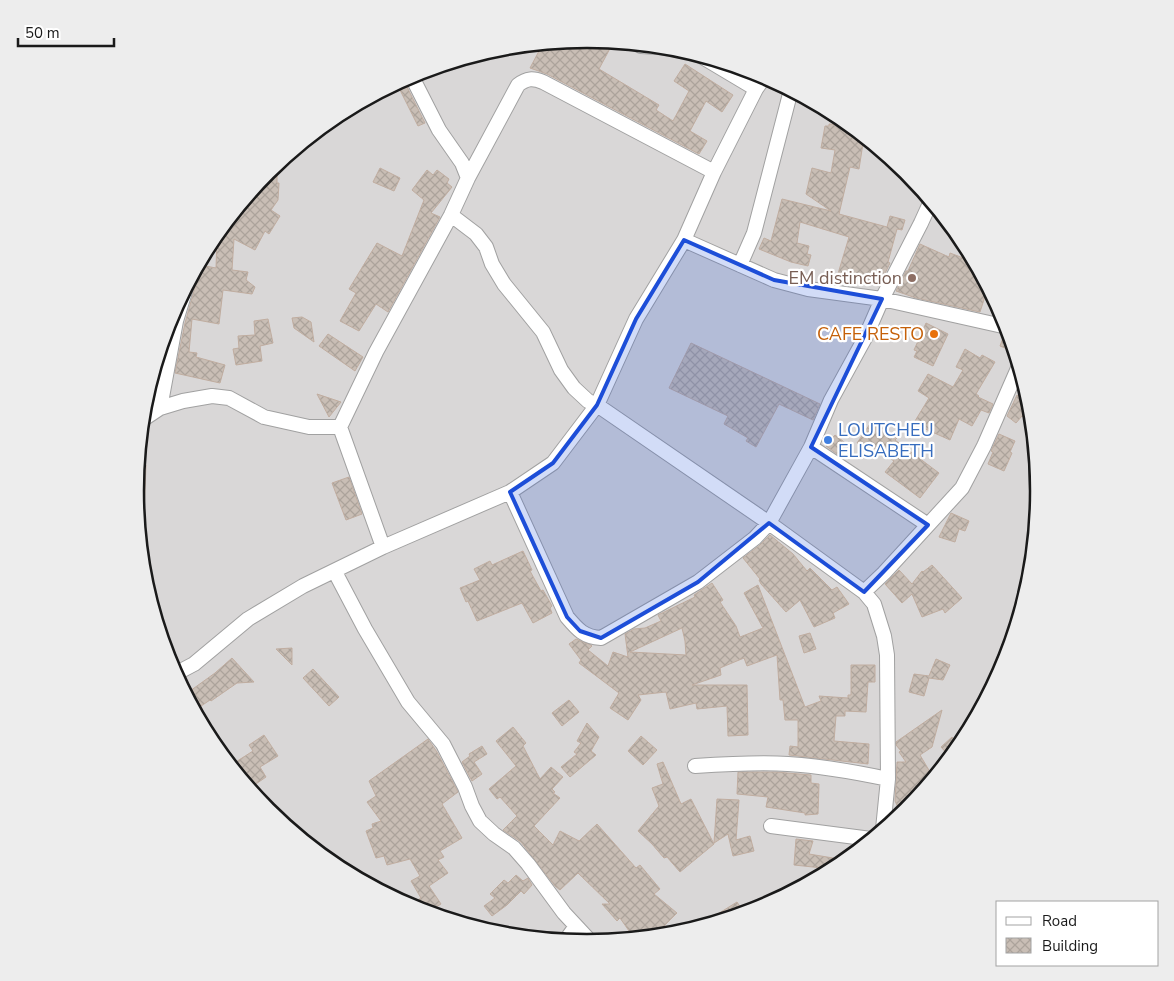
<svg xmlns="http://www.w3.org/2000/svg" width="1174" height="981" viewBox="0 0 1174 981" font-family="'Nunito Sans',sans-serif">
<defs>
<pattern id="building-cross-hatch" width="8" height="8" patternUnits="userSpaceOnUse" patternTransform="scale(1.25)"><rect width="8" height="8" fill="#c9beb5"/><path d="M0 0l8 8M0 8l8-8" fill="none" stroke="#aca39b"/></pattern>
</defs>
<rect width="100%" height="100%" fill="#ede8df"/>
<!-- residential -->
<path fill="#d9d7d7" d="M137 491a450 450 0 1 1 900 0a450 450 0 1 1-900 0Z"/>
<!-- building -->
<path fill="url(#building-cross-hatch)" stroke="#c0ada0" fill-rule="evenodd" d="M587 39 614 41 599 69 659 105 656 110 673 121 689 91 674 81 685 64 733 95 722 112 706 101 690 131 707 141 699 154 547 74 530 68 539 51 529 44Z
M407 87 425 123 418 126 400 90Z
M829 124 852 126 864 137 859 169 850 167 839 214 887 227 890 216 905 220 902 230 897 229 888 262 890 263 879 286 864 280 862 285 837 277 849 237 800 222 797 243 809 246 807 254 811 255 808 266 791 262 759 249 764 238 771 241 782 199 831 211 806 194 812 168 831 173 835 150 821 148 825 126H829Z
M380 168 400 178 394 191 373 182Z
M427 170 433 175 437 170 449 179 447 183 452 187 431 213 440 217 388 312 376 304 359 331 340 321 356 293 349 289 377 243 402 256 424 200 412 190Z
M277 175V183H279L278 200 271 210 280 216 269 234 265 231 255 250 234 239 232 270 248 272 246 280 255 287 252 294 223 290 219 324 192 319 189 352 197 353 196 357 225 365 220 383 175 373 185 323 195 287V283L191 278 192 275 198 278 200 265 216 268 217 239 213 238 239 206 241 207 245 198 264 176Z
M920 244 949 257 950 253 974 262 988 287 980 312 916 298 896 291 906 271H908Z
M302 317 311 322 314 342 294 328 292 318Z
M268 319 273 343 260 346 262 361 236 365 233 349 239 348 238 336 255 335 254 321Z
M926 323 948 334 933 366 914 357 917 351 914 350Z
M328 334 363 357 355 371 319 346Z
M1004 335H1010L1015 352 1000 346Z
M691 343 820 404 813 420 779 404 756 447 746 441 748 438 724 424 728 416 669 388Z
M965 349 980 358 982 355 995 362 976 394 979 396 978 397 993 404 989 413 981 410 972 426 959 419 950 440 921 427 915 421 929 398 918 391 928 374 953 387 963 370 956 367Z
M317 394 341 402 329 417Z
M1017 395 1030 403 1031 410 1025 419 1022 416 1016 423 1007 416Z
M872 421 897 438 895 440 939 473 920 498 885 472 894 461 868 444 866 448 857 443Z
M999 434 1015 441 1010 452 1012 453 1004 471 988 464 993 452 991 451Z
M835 435 852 448 844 459 826 446Z
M138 465H146L144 515H138L135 490Z
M349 477 362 514 346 520 332 483Z
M951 513 969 521 965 531 959 529 955 542 939 537Z
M770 535 793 554 807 571 810 568 832 590 837 587 849 604 833 613 835 618 814 627 800 600 786 612 761 584 759 580 760 579 743 558 760 545Z
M523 551 532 570 530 571 541 591 543 590 552 606 550 608 552 613 533 623 522 603 477 621 468 601 466 602 460 588 480 580 474 569 490 561 492 565Z
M932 565 962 598 945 613 943 609 922 617 912 594 902 603 885 584 899 570 912 584 922 571 923 572Z
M712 583 723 600 720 602 736 626 740 637 763 628 744 593 758 585 805 707 821 701 819 696 848 698V695H851V665H875V682H868L866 712 845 711V716H836L834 741 869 744 868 764 789 755 790 746 798 747V720H785L783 700H780L777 655 747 666 744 658 720 668 721 675 692 685H747L748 735 728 736 727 706 697 709 696 703 670 709 666 692 638 695 641 700 628 720 610 708 619 693 579 663 581 660 569 644 576 639 591 645 592 646 588 650 608 666 613 652 628 657 625 634 634 629 645 628 661 621 658 615 695 597 694 595ZM682 628 685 641 686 655 630 652Z
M810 633 816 649 804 653 799 636Z
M292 648V665L276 649Z
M232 658 254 682 237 683 211 701 210 700 201 706 190 691 215 673Z
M936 659 950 665 943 680 929 678 924 696 909 692 914 674 929 676Z
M313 669 339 697 329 706 303 678Z
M569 700 579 712 562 726 552 713Z
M942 710 932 747 920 755 933 777 901 814 895 801 897 762H906L899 752 901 751 896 745V742Z
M587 723 599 737 591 751 596 755 570 777 561 767 577 754 574 752 581 743 577 741Z
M513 727 526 743 523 746 540 779 551 767 563 777 552 789 555 792 553 793 560 798 534 826 553 845 560 831 579 841 597 824 636 868 640 865 660 889 654 894 677 913 658 932 660 935 634 938 620 918 617 921 602 904H610L578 873 560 890 555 886 521 842 503 830 517 816 500 797 497 799 489 789 516 766 496 741Z
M264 735 278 756 260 767 266 777 250 788 231 765 253 751 249 745Z
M641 736 657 750 643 765 628 751Z
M952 737 959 745 950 757 941 747Z
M428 739 437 752 458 792 442 804 462 838 440 851 444 857 438 860 448 873 429 886 441 904 428 912 409 905 421 898 411 881 420 876 410 859 387 865 384 856 376 858 366 831 373 828 372 824 381 821 367 802 376 796 369 781Z
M482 746 487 754 474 762 482 774 472 781 462 762 470 756 469 754Z
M663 762 681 804 691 799 714 844 680 872 667 857 664 858 652 844 638 831 659 806 652 788 663 784 657 764Z
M738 772H776L811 775V783L819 784 818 814 805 815V813L766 807 768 797 737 794Z
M717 799 739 800 736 840 750 836 754 851 733 856 728 834 714 843Z
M796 839 813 841 809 854 845 860 832 869 794 865Z
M516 875 523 881 528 878 532 885 524 894 521 891 507 905 492 916 484 906 495 898 490 894 504 880 508 883Z
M737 902 744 913 709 923 708 920Z"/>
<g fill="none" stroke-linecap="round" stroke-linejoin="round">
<!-- street casing -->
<g stroke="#a1a1a1" stroke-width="16">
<path id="street" d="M637 44 641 46 673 48 691 52
M699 55 756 89
M411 75 439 130 462 163 468 178
M451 215 476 234 486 247 492 264 504 284 543 332 561 370 574 388 588 401 597 405 769 523 864 592 874 604 884 636 887 655 888 779 883 829
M684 240 774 280 808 289 882 299 1007 327
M740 265 754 233 791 90
M160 408 176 321 187 285
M142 420 160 408 183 401 212 396 229 398 264 417 309 427H340L383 547
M340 427 376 352 451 215 468 178 518 85C527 78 533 78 543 82L714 172
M811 447 928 525
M510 492 567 617C578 630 584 637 601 638L698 582 755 538 769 523 811 447 831 400 865 338 882 299 921 223 931 201
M335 572 365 629 408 702 443 744 465 787 472 806 480 821 494 834 514 848 528 864 564 913 591 942
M864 592 884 573 962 488 984 446 1019 366
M175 674 194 664 248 619 303 586 383 547 510 492 553 463 597 405 636 319 684 240 714 172 756 89 765 76
M695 766C726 764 757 762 788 764 822 766 855 772 888 779
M771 826 871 839
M566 940 576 926"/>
</g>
<!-- street -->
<use href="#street" stroke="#fff" stroke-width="14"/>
</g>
<!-- marked area -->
<path fill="#1d4ed8" fill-opacity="0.2" stroke="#1d4ed8" stroke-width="4" stroke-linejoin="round" d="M684 240 774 280 882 299 811 447 928 525 864 592 769 523 698 582 601 638 580 631 567 617 510 492 553 463 597 405 636 319Z"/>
<!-- markers -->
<circle fill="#8d6e63" stroke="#fff" stroke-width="2" cx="912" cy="278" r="5"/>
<circle fill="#e8710a" stroke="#fff" stroke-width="2" cx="934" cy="334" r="5"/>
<circle fill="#3f7fe0" stroke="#fff" stroke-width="2" cx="828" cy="440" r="5"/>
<g text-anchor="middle" stroke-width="4.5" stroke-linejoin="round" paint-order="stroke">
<!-- education labels -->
<g font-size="18" fill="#785e54" stroke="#fff" text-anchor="end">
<text x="902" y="284">EM distinction</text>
</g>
<!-- food labels -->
<g font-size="18" fill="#c56008" stroke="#fff" text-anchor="end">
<text x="924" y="340">CAFE RESTO</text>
</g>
<!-- shop labels -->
<g font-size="18" fill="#366cbe" stroke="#fff" text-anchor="start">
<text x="838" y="436">LOUTCHEU<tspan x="838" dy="21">ELISABETH</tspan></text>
</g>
</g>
<!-- crop -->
<path d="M0 0H1174V981H0ZM144 491a443 443 0 1 1 886 0a443 443 0 1 1-886 0Z" fill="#ededed" fill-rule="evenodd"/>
<path fill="none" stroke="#1a1a1a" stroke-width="2.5" d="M144 491a443 443 0 1 1 886 0a443 443 0 1 1-886 0Z"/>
<!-- legend -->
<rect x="996" y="901" width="162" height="65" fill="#ffffff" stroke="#a3a3a3"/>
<rect x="1006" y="917" width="25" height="8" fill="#ffffff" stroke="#a3a3a3"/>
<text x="1042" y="926" font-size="15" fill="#1a1a1a">Road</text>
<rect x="1006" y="938" width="25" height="15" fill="url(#building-cross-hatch)" stroke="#a3a3a3"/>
<text x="1042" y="951" font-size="15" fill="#1a1a1a">Building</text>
<!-- scale -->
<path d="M18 38v8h96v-8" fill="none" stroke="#1a1a1a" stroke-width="2.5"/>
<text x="25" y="38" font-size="15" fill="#1a1a1a" stroke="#ffffff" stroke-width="4" paint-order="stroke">50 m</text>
</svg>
